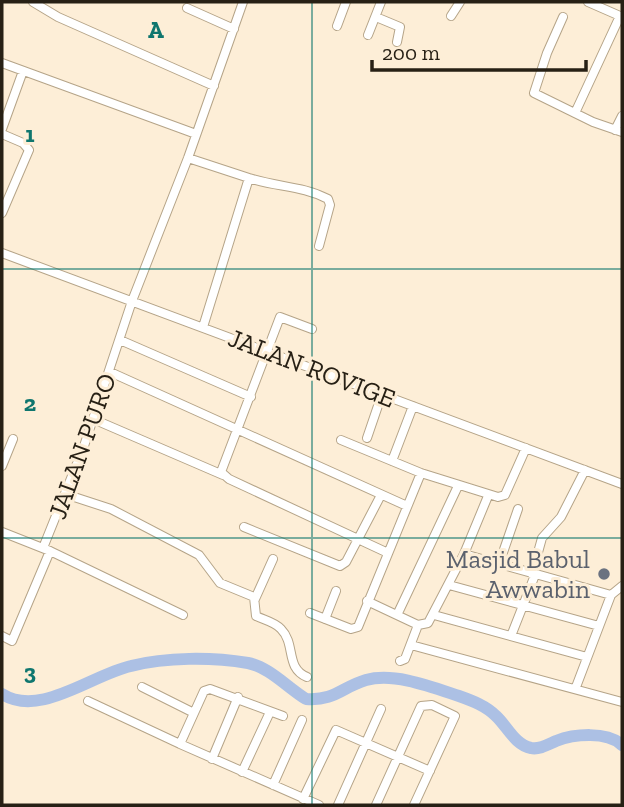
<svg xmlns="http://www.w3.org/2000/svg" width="624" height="807" viewBox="0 0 624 807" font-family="'Zilla Slab',serif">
<rect width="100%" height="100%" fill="#fdeed7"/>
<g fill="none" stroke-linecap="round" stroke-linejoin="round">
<!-- river -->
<path stroke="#acc0e4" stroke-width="12" d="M2 694C40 718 91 675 131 666 166 657 212 657 248 663 269 667 288 688 306 699 335 701 342 687 366 680 394 672 432 687 459 696 473 701 486 706 496 716 507 726 515 745 531 748 539 750 549 744 556 741 574 734 607 731 622 745"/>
<!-- minor casing -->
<g stroke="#b5a488" stroke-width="10">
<path id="minor" d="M33 2 58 17 214 86
M187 8 234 29
M451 16 460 2
M376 17 400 27 397 42
M563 17 547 53 534 93 593 122 622 132
M337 26 346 2
M368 35 381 2
M2 63 196 134
M575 113 620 16 588 2
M2 129 23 71
M615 130 622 116
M2 134 23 143 29 150 2 213
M188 158 249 178 203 327
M249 178C277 187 303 186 328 199L330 205 319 246
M2 253 622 484
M312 329 280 317 221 472 229 479 388 553
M120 340 251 397
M110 372 407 506
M93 419 223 475
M367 438 382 394
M341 440 421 473 498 497 505 495 526 448
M392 461 413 406
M2 466 13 439
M65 494 111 509 199 555 220 583 254 597 256 616C264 620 275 622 281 629 296 644 285 668 307 677
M244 527 340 566 346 562 381 495
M2 532 50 551 183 615
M43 548 84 446 132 301 188 158 243 2
M464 554 611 595 576 687
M499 564 518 509
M532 574 542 538 561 517 585 470
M449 585 599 626
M611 595 622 586
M255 599 273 559
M367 601 418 625 428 623 464 554 488 496
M310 613 351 629 358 627 421 473
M398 613 458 486
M434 615 587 657
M325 619 336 591
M2 636 12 641 50 551
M511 636 535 575
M411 645 622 702
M400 661 405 659 418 625
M142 687 194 713
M88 701 180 744
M283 716 210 689 204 691 180 744 319 805
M212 759 238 697
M242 772 270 712
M273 785 302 720
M303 799 336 730 430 771
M338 805 381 709
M376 805 421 706 432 705 455 716 414 805"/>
</g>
<!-- minor -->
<use href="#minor" stroke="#fff" stroke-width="8"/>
</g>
<!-- grid -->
<path fill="none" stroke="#0f766e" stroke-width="2" stroke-opacity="0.55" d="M312 2V805M2 269H622M2 538H622"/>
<!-- markers -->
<circle fill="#6b7280" stroke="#fdeed7" stroke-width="2.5" cx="604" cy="574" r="7"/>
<g text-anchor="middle" stroke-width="6" stroke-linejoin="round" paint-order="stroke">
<!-- street labels -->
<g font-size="26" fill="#272015" stroke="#fdeed7">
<text transform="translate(312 368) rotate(21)" y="9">JALAN ROVIGE</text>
<text transform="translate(82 446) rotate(-70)" y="9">JALAN PURO</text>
</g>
<!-- worship labels -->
<g font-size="26" fill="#5b616d" stroke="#fdeed7" text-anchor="end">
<text x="590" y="568">Masjid Babul<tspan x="590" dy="30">Awwabin</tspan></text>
</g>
</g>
<g font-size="23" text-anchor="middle" font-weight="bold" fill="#0f766e" stroke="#fdeed7" stroke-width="6" stroke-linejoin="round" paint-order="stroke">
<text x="156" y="38">A</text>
<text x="30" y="142">1</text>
<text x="30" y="411">2</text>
<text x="30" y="680">3</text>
</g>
<!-- border -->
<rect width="624" height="807" fill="none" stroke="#272015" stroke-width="7"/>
<!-- scale -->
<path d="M372 60v10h214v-10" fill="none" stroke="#272015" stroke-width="3.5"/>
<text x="382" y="60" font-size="21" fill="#272015" stroke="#fdeed7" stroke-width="5" paint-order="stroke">200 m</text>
</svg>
